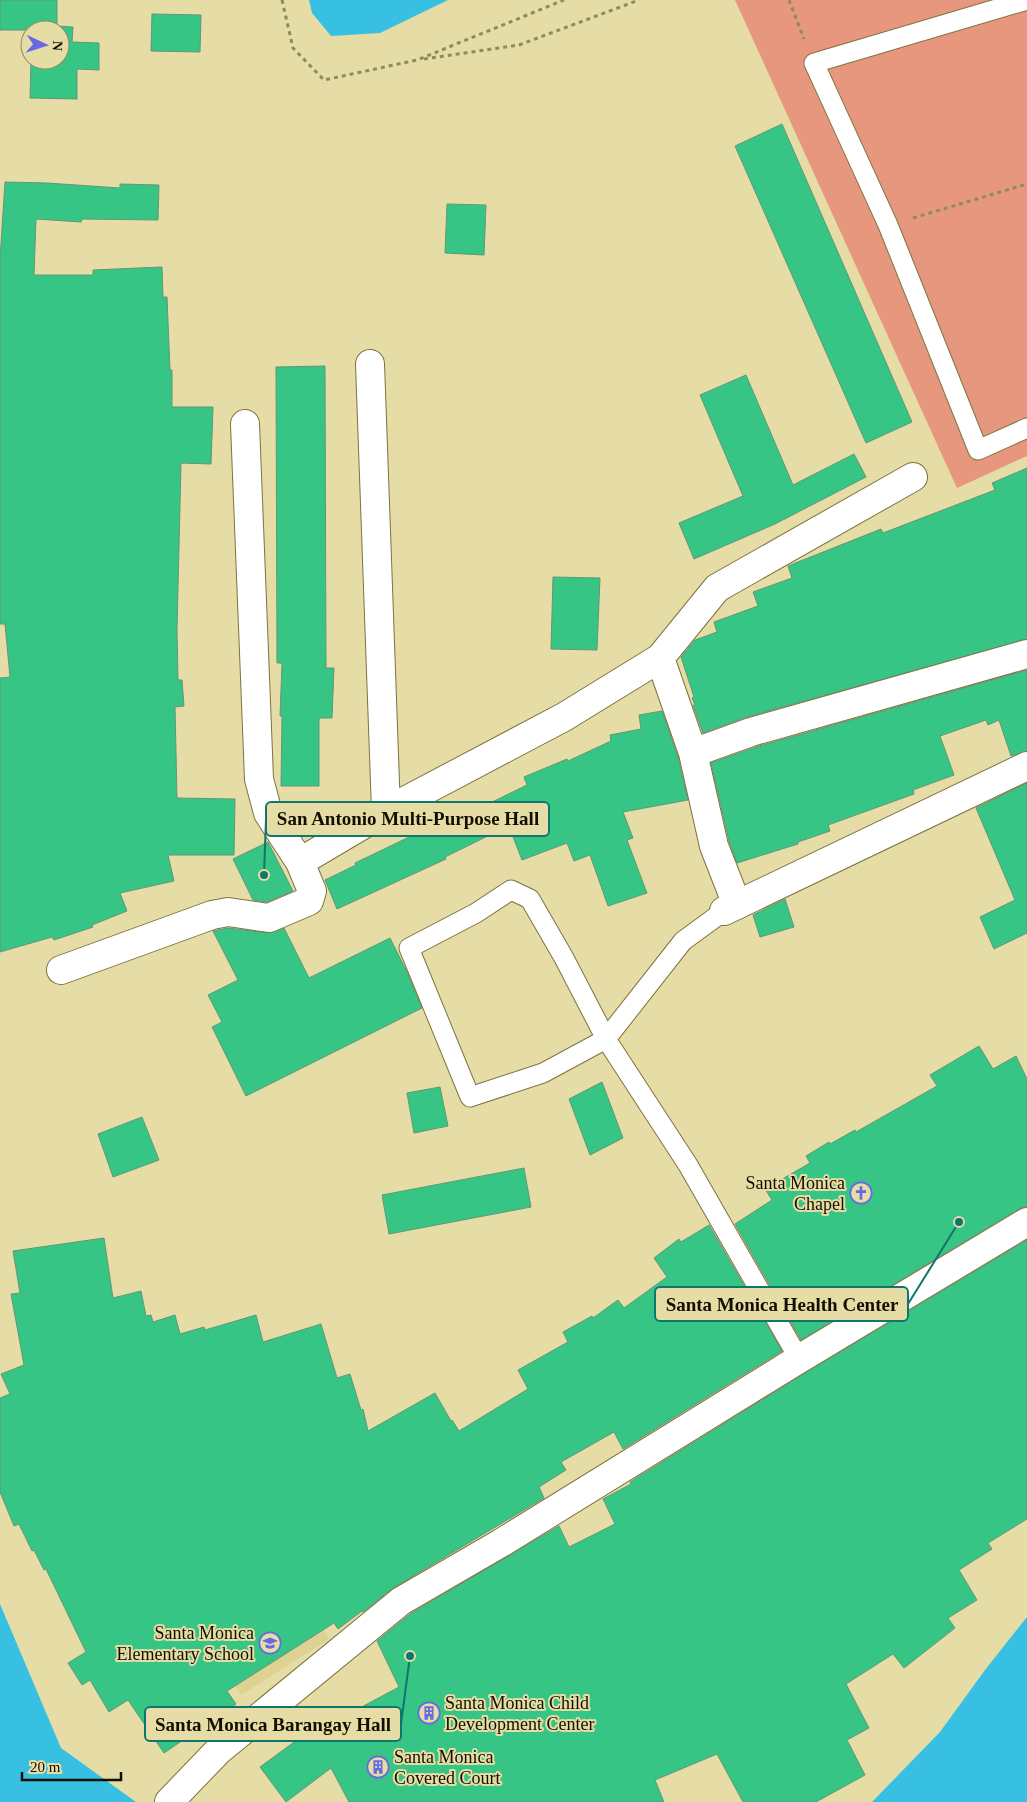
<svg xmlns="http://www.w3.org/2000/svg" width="1027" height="1802" viewBox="0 0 1027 1802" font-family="'Times New Roman',serif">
<rect width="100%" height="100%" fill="#e6dca5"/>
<!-- built -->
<path fill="#ded293" d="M301 1591 329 1639 241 1695 210 1648Z"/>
<!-- green -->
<path fill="#e7977d" d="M735 0H1027V456L957 488Z"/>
<!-- water -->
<path fill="#37c0e2" d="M309 0H448L380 33 331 36 312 13Z
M0 1604 61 1748 136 1802H0Z
M1027 1617V1802H872L940 1732 985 1670Z"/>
<!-- building -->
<path fill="#36c584" stroke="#629678" d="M0 0H57V26L73 27 72 42 99 43V70L77 69V99L30 98 31 60H60V30H0Z
M152 14 201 15 200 52 151 51Z
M782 124 912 422 866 443 735 146Z
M5 182 47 183 120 188V184L159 185 158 220 82 219 81 222 36 219 34 275H93V270L162 267 163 297H167L170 370H172V407H213L211 464 181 463 177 630 178 680H182L184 706 175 707 177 798 235 799 234 855H168L174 881 120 893 127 911 92 925 93 927 54 940 52 937 0 952V678L10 677 5 624H0V259Z
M447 204 486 205 484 255 445 253Z
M325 366 326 668H334L332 718H319V786H281L282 716H280L282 663H277L276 367Z
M746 375 793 485 854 454 866 477 775 524 694 559 679 523 743 496 700 395Z
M1027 468V639L747 717 703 733 693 705H695L692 698 694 697 681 657 695 640 717 632 714 622 758 606 753 592 792 578 788 566 881 529 883 533 995 490 992 483Z
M553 577 600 578 597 650 551 649Z
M1027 670V751L1011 756 999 720 988 725 986 720 940 736 954 775 913 790 914 794 828 825 830 831 798 842V844L737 863 729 841 711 763 756 747Z
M662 711 678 757 688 800 623 812 633 838 627 840 647 893 608 906 590 855 574 861 567 843 522 860 510 829 501 834 500 830 445 857 446 859 337 909 325 880 356 865 355 863 478 804 480 808 527 785 524 777 567 759 568 761 611 741 610 735 641 729 639 715Z
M1027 783V933L994 949 980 917 1015 900 976 808Z
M268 842 293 891 267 902 253 900 233 859Z
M785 899 794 927 760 937 753 915Z
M228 928 267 933 284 928 309 978 390 938 407 972 422 1008 246 1096 212 1027 222 1022 208 995 238 980 213 931Z
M979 1046 993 1069 1016 1056 1027 1079V1206L1019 1209 801 1340 735 1224 772 1200 765 1189 810 1163 806 1156 829 1142 830 1144 855 1130 856 1132 937 1086 930 1075Z
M602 1082 623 1138 590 1155 569 1099Z
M440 1087 448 1126 414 1133 407 1093Z
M142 1117 159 1160 113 1177 98 1134Z
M524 1168 531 1207 389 1234 382 1195Z
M709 1225 782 1351 623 1449 614 1432 561 1462 566 1470 539 1487 544 1498 393 1588 363 1612 362 1611 338 1629 334 1623 227 1691 236 1704 164 1753 128 1700 109 1712 90 1680 82 1685 68 1663 86 1652 46 1569 44 1570 34 1550 32 1551 19 1524 14 1526 0 1492V1398L10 1394 1 1374 24 1365 11 1294 20 1293 13 1251 104 1238 113 1298 141 1291 146 1316 151 1315 153 1322 175 1315 180 1334 204 1327 205 1330 256 1315 263 1342 321 1324 337 1378 350 1374 361 1410 363 1409 368 1431 435 1393 451 1421 452 1420 459 1431 528 1389 518 1370 568 1342 563 1332 592 1316 593 1318 618 1300 624 1308 667 1277 654 1258 679 1239 681 1242Z
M1027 1240V1519L988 1543 992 1549 959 1570 977 1600 948 1618 955 1628 904 1668 893 1654 846 1684 869 1728 847 1740 865 1775 816 1802H743L717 1754 655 1780 664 1802H349L331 1768 286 1802 260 1767 301 1737 302 1739 399 1687 377 1641 410 1614 559 1526 569 1547 615 1524 603 1499 631 1484 630 1482 807 1372Z"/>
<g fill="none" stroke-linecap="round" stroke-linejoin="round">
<!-- service casing -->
<g stroke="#7d7340" stroke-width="21">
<path id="service" d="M1027 0 814 63 888 225 978 450 1027 428
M511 890 530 899 564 958 606 1039 543 1073 470 1097 409 948 476 913Z
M724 911 683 941 606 1039 688 1165 799 1359"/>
</g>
<!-- minor casing -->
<g stroke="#7d7340" stroke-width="30">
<path id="minor" d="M370 364 386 811
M660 658 693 753 714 846 737 905
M693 753 751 732 1027 654
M300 862 386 811 564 717 660 658 717 588 913 477
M61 970 212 915 228 912 269 918 309 901 312 891 300 862 268 813 259 779 245 424
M169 1802 218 1751 401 1601 501 1543 799 1359 1027 1222"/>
</g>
<!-- tertiary casing -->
<g stroke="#7d7340" stroke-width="30">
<path id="tertiary" d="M724 911 1027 766"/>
</g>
<!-- path -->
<path stroke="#918962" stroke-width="3" stroke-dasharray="4 4" stroke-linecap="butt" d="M282 0 293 48 324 80 417 60 564 0
M789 0 804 39
M424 59 519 45 639 0
M913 218 1027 184"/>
<!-- service -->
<use href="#service" stroke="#fff" stroke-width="19"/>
<!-- minor -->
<use href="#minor" stroke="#fff" stroke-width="28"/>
<!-- tertiary -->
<use href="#tertiary" stroke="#fff" stroke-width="28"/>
</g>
<!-- icons -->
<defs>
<g id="church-ring" transform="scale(1.125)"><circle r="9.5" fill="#e6dca5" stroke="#6769e2" stroke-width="1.5"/><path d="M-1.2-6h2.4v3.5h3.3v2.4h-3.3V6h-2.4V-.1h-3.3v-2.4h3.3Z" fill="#6769e2"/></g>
<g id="school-ring" transform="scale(1.125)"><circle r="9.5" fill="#e6dca5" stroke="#6769e2" stroke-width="1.5"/><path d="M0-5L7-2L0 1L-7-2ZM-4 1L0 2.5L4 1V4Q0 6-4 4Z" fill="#6769e2"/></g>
<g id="building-ring" transform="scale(1.125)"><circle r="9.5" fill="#e6dca5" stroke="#6769e2" stroke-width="1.5"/><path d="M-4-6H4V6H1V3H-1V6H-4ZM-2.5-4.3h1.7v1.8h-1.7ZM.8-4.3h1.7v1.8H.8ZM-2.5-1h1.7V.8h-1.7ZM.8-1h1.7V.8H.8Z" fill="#6769e2"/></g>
</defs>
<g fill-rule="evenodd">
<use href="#church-ring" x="861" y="1193"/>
<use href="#school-ring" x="270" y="1643"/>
<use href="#building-ring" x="429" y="1713"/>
<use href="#building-ring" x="378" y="1767"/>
</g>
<g text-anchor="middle" stroke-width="4" stroke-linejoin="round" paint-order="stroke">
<!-- poi labels -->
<g font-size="18" fill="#130f00" stroke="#e6dca5" text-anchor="end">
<text x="845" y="1189">Santa Monica<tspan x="845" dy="21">Chapel</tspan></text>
<text x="254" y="1639">Santa Monica<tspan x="254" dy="21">Elementary School</tspan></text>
<text x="445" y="1709" text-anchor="start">Santa Monica Child<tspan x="445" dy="21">Development Center</tspan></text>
<text x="394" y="1763" text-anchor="start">Santa Monica<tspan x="394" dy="21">Covered Court</tspan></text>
</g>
</g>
<!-- callouts -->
<path fill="none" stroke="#0f766e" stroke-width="2" d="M264 875L266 819M959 1222L908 1304M410 1656L401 1724"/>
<g fill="#0f766e" stroke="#e6dca5" stroke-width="2">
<circle cx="264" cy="875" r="5"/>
<circle cx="959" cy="1222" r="5"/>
<circle cx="410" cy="1656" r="5"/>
</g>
<g fill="#e6dca5" stroke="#0f766e" stroke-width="2">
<rect x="266" y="802" width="283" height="34" rx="5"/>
<rect x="655" y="1287" width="253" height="34" rx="5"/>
<rect x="145" y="1707" width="256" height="34" rx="5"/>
</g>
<g font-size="19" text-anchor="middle" font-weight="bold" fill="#130f00">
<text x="408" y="825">San Antonio Multi-Purpose Hall</text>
<text x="782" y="1311">Santa Monica Health Center</text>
<text x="273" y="1731">Santa Monica Barangay Hall</text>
</g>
<!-- north arrow -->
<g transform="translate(45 45) rotate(94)"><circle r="24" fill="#e6dca5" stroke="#928a63"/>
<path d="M0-4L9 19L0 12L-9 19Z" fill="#6769e2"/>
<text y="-8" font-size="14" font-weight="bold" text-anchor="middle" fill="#130f00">N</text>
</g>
<!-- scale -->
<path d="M22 1772v8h99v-8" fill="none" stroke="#130f00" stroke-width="2.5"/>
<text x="30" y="1772" font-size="15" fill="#130f00" stroke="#e6dca5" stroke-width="4" paint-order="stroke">20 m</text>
</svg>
